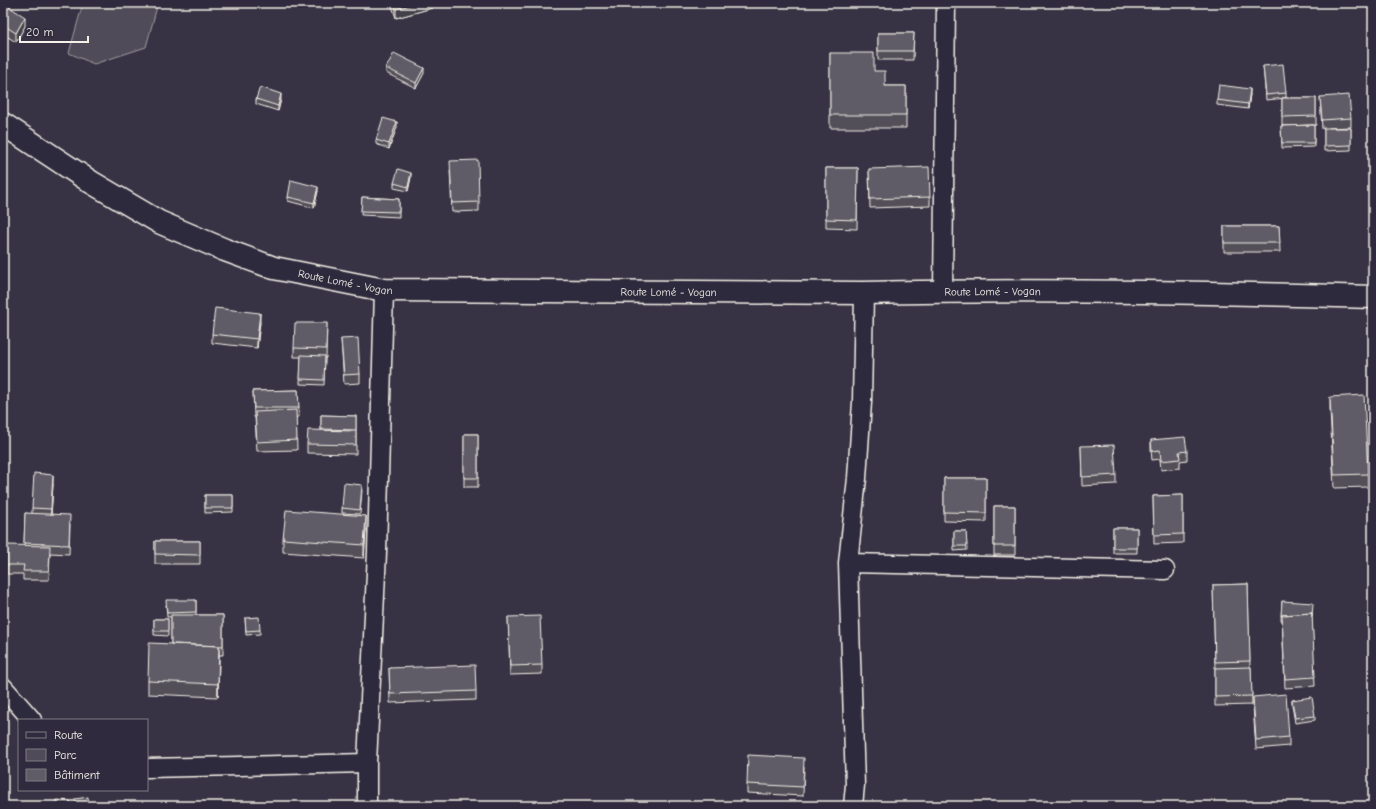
<svg xmlns="http://www.w3.org/2000/svg" width="1376" height="809" viewBox="0 0 1376 809" font-family="'Comic Neue',sans-serif">
<rect width="100%" height="100%" fill="#373244"/>
<filter id="ink" filterUnits="userSpaceOnUse"><feTurbulence type="fractalNoise" baseFrequency=".025" numOctaves="2"/><feDisplacementMap in="SourceGraphic" scale="8" xChannelSelector="R" yChannelSelector="G"/><feConvolveMatrix kernelMatrix="1 2 1 2 8 2 1 2 1" color-interpolation-filters="sRGB"/></filter>
<g filter="url(#ink)">
<!-- green -->
<path fill="#504b59" stroke="#a29ea0" d="M83 3H158L146 47 94 64 69 53Z"/>
<g fill="none" stroke-linecap="round" stroke-linejoin="round">
<!-- minor casing -->
<g stroke="#f4f1e8" stroke-width="21">
<path id="minor" d="M943 291 946 3
M848 563 1165 570
M3 687 32 720
M147 768 367 763
M367 806V763L377 552 384 290
M853 806 855 785 848 563 857 478 862 402 864 293"/>
</g>
<!-- secondary casing -->
<g stroke="#f4f1e8" stroke-width="25">
<g id="secondary">
<path id="s1" d="M3 124 91 182 159 222 225 250 274 268 384 290 864 293C1034 289 1204 292 1373 297"/>
</g>
</g>
<!-- minor -->
<use href="#minor" stroke="#2f2a3d" stroke-width="18"/>
<!-- secondary -->
<use href="#secondary" stroke="#2f2a3d" stroke-width="22"/>
</g>
<!-- wall -->
<path fill="#524f59" stroke="#f4f1e8" d="M3 3 25 26 16 42 3 34Z
M307 3H322V8L307 7Z
M391 3H432V8L396 18Z
M878 33H914L913 60H878Z
M830 53 874 71 885 86H906V128H830Z
M1263 66 1286 93V98L1266 100Z
M386 68 424 73 416 88 386 73Z
M1250 94 1248 109 1217 105V100Z
M1320 97 1351 118V127L1329 128H1351V150L1324 151V128L1322 129Z
M1282 98H1316V125L1282 126Z
M256 99H281L278 111 256 104Z
M1314 125V147L1282 148 1281 126Z
M397 127 389 149 376 144V140Z
M826 168H858L857 229 826 228Z
M869 169 930 197V206L870 208Z
M450 170 479 202V211L452 212Z
M411 177 408 191 394 188V183Z
M318 191 314 208 288 201V197Z
M362 197 399 199V217L361 215Z
M1224 226H1279L1280 252H1224Z
M260 322 257 348 212 343V334Z
M327 323 326 358H325L324 385 300 384 301 357H294V348Z
M341 339 360 374V383L344 384Z
M298 390 299 417H296L297 450 257 451 255 417H254L253 391Z
M1330 397 1368 474V487L1334 488 1330 410Z
M321 415 356 416V454L307 453V444L321 430Z
M464 434H478V487H464Z
M1151 440 1187 451V460L1180 461V468L1161 470 1160 459 1152 460 1151 449Z
M1081 446 1116 475V484L1082 486Z
M944 478H986V522L944 521Z
M53 484 51 514 70 524 69 554 50 553 49 580H23V574H7V565L24 545 25 513 32 514V508Z
M362 490 360 514 342 513V508Z
M205 495H233V512L205 513Z
M1183 495V543L1154 544 1153 496Z
M994 506H1015V555H994Z
M1113 528H1137V553H1113Z
M366 529 364 558 283 552V539Z
M954 531H966L967 550 954 551Z
M155 541H200V564H155Z
M1248 584 1250 667H1251L1252 705 1215 706V668L1213 585Z
M196 600V615H223V655H219L218 697 148 694V681L171 644V617H167L166 605Z
M1282 601 1312 619 1315 686 1285 688 1282 620H1281Z
M508 617 542 665V674L510 675Z
M245 618 260 630V634L246 635Z
M154 619H168V636L154 635Z
M389 668 476 691V700L390 703Z
M1253 697 1289 737V746L1256 749 1253 706Z
M1292 700 1315 716V720L1295 723 1292 705Z
M804 767 803 796 747 793V784Z"/>
<!-- shaded-wall -->
<path fill="#424048" stroke="#f4f1e8" d="M416 3H432V8L396 18V9Z
M25 17V26L16 42V33Z
M424 68V73L416 88V83Z
M1250 89V94L1248 109V104Z
M281 94V99L278 111V106Z
M397 122V127L389 149V144Z
M411 173V177L408 191V187Z
M318 187V191L314 208V203Z
M260 313V322L257 348V339Z
M53 475V484L51 518V509Z
M366 516V529L364 558V545Z
M219 646V659L218 697V684Z"/>
<!-- building -->
<path fill="#5f5c67" stroke="#f4f1e8" d="M3 3 25 17 16 33 3 25Z
M394 3H416L396 9Z
M878 33H914L913 51H878Z
M394 53 424 68 416 83 386 68Z
M830 53H874V71H885V86H906V115H830Z
M1283 64 1286 93 1266 95 1263 66Z
M1219 85 1250 89 1248 104 1217 100Z
M260 87 281 94 278 106 256 99Z
M1349 95 1351 118 1322 120 1320 97Z
M1282 98H1316V116L1282 117Z
M383 118 397 122 389 144 376 140Z
M1314 125V143H1282L1281 126Z
M1324 128H1351V145L1324 146Z
M478 160 479 202 452 203 450 161Z
M929 167 930 197 870 199 869 169Z
M826 168H858L857 220 826 219Z
M398 169 411 173 408 187 394 183Z
M291 180 318 187 314 203 288 197Z
M362 197 399 199V212L361 211Z
M1224 226H1279L1280 243H1224Z
M215 308 260 313 257 339 212 334Z
M295 323H327L326 349 294 348Z
M358 338 360 374 344 375 341 339Z
M301 355 325 356 324 380 300 379Z
M298 390 299 408H254L253 391Z
M1364 395 1368 474 1334 475 1330 397Z
M296 410 297 440 257 442 255 412Z
M321 415 356 416V430L321 429Z
M308 430 356 431V445L307 444Z
M464 434H478V478H464Z
M1185 437 1187 451 1179 452 1180 459 1161 461 1160 450 1152 451 1151 440Z
M1114 445 1116 475 1082 477 1081 446Z
M34 473 53 475 51 509 32 508Z
M944 478H986V513L944 512Z
M344 483 362 485 360 510 342 508Z
M205 495H233V508H205Z
M1183 495V534L1154 535 1153 496Z
M994 506H1015V546H994Z
M286 510 366 516 364 545 283 539Z
M25 513 70 515 69 545 24 543Z
M1113 528H1137V548H1113Z
M954 531H966L967 546H954Z
M155 541H200V555L155 554Z
M7 545 50 546 49 571H23L24 565H7Z
M1248 584 1250 661 1215 662 1213 585Z
M166 600H196V612L167 613Z
M1282 601 1313 603 1312 617V613L1282 615V616H1281Z
M1312 613 1315 677 1285 679 1282 615Z
M171 615H223V646L171 644Z
M540 616 542 665 510 666 508 617Z
M259 617 260 630 246 631 245 618Z
M154 619H168V631H154Z
M149 643 219 646 218 684 148 681Z
M475 665 476 691 390 694 389 668Z
M1251 667 1252 696 1215 697V668Z
M1286 694 1289 737 1256 740 1253 697Z
M1312 697 1315 716 1295 718 1292 700Z
M748 755 804 758 803 787 747 784Z
M88 797 89 806H76L75 799Z
M56 800 70 801V806H56Z"/>
</g>
<g text-anchor="middle" stroke-width="3.5" stroke-linejoin="round" paint-order="stroke">
<!-- street labels -->
<g font-size="11" fill="#f4f1e8" stroke="#2f2a3d">
<text dy="4" stroke="none"><textPath href="#s1" startOffset="381">Route Lomé - Vogan</textPath></text>
<text dy="4" stroke="none"><textPath href="#s1" startOffset="705">Route Lomé - Vogan</textPath></text>
<text dy="4" stroke="none"><textPath href="#s1" startOffset="1029">Route Lomé - Vogan</textPath></text>
</g>
</g>
<!-- margin -->
<rect width="1376" height="809" fill="none" stroke="#2f2a3d" stroke-width="16"/>
<rect x="8" y="8" width="1360" height="793" fill="none" stroke="#f4f1e8" stroke-width="1.5" filter="url(#ink)"/>
<!-- legend -->
<rect x="18" y="719" width="130" height="72" fill="#2f2a3d" stroke="#7e7a81"/>
<rect x="26" y="732" width="20" height="6" fill="#2f2a3d" stroke="#7e7a81"/>
<text x="54" y="739" font-size="12" fill="#f4f1e8">Route</text>
<rect x="26" y="749" width="20" height="12" fill="#504b59" stroke="#7e7a81"/>
<text x="54" y="759" font-size="12" fill="#f4f1e8">Parc</text>
<rect x="26" y="769" width="20" height="12" fill="#5f5c67" stroke="#7e7a81"/>
<text x="54" y="779" font-size="12" fill="#f4f1e8">Bâtiment</text>
<!-- scale -->
<path d="M20 36v6h68v-6" fill="none" stroke="#f4f1e8" stroke-width="2"/>
<text x="26" y="36" font-size="12" fill="#f4f1e8" stroke="#2f2a3d" stroke-width="3" paint-order="stroke">20 m</text>
</svg>
